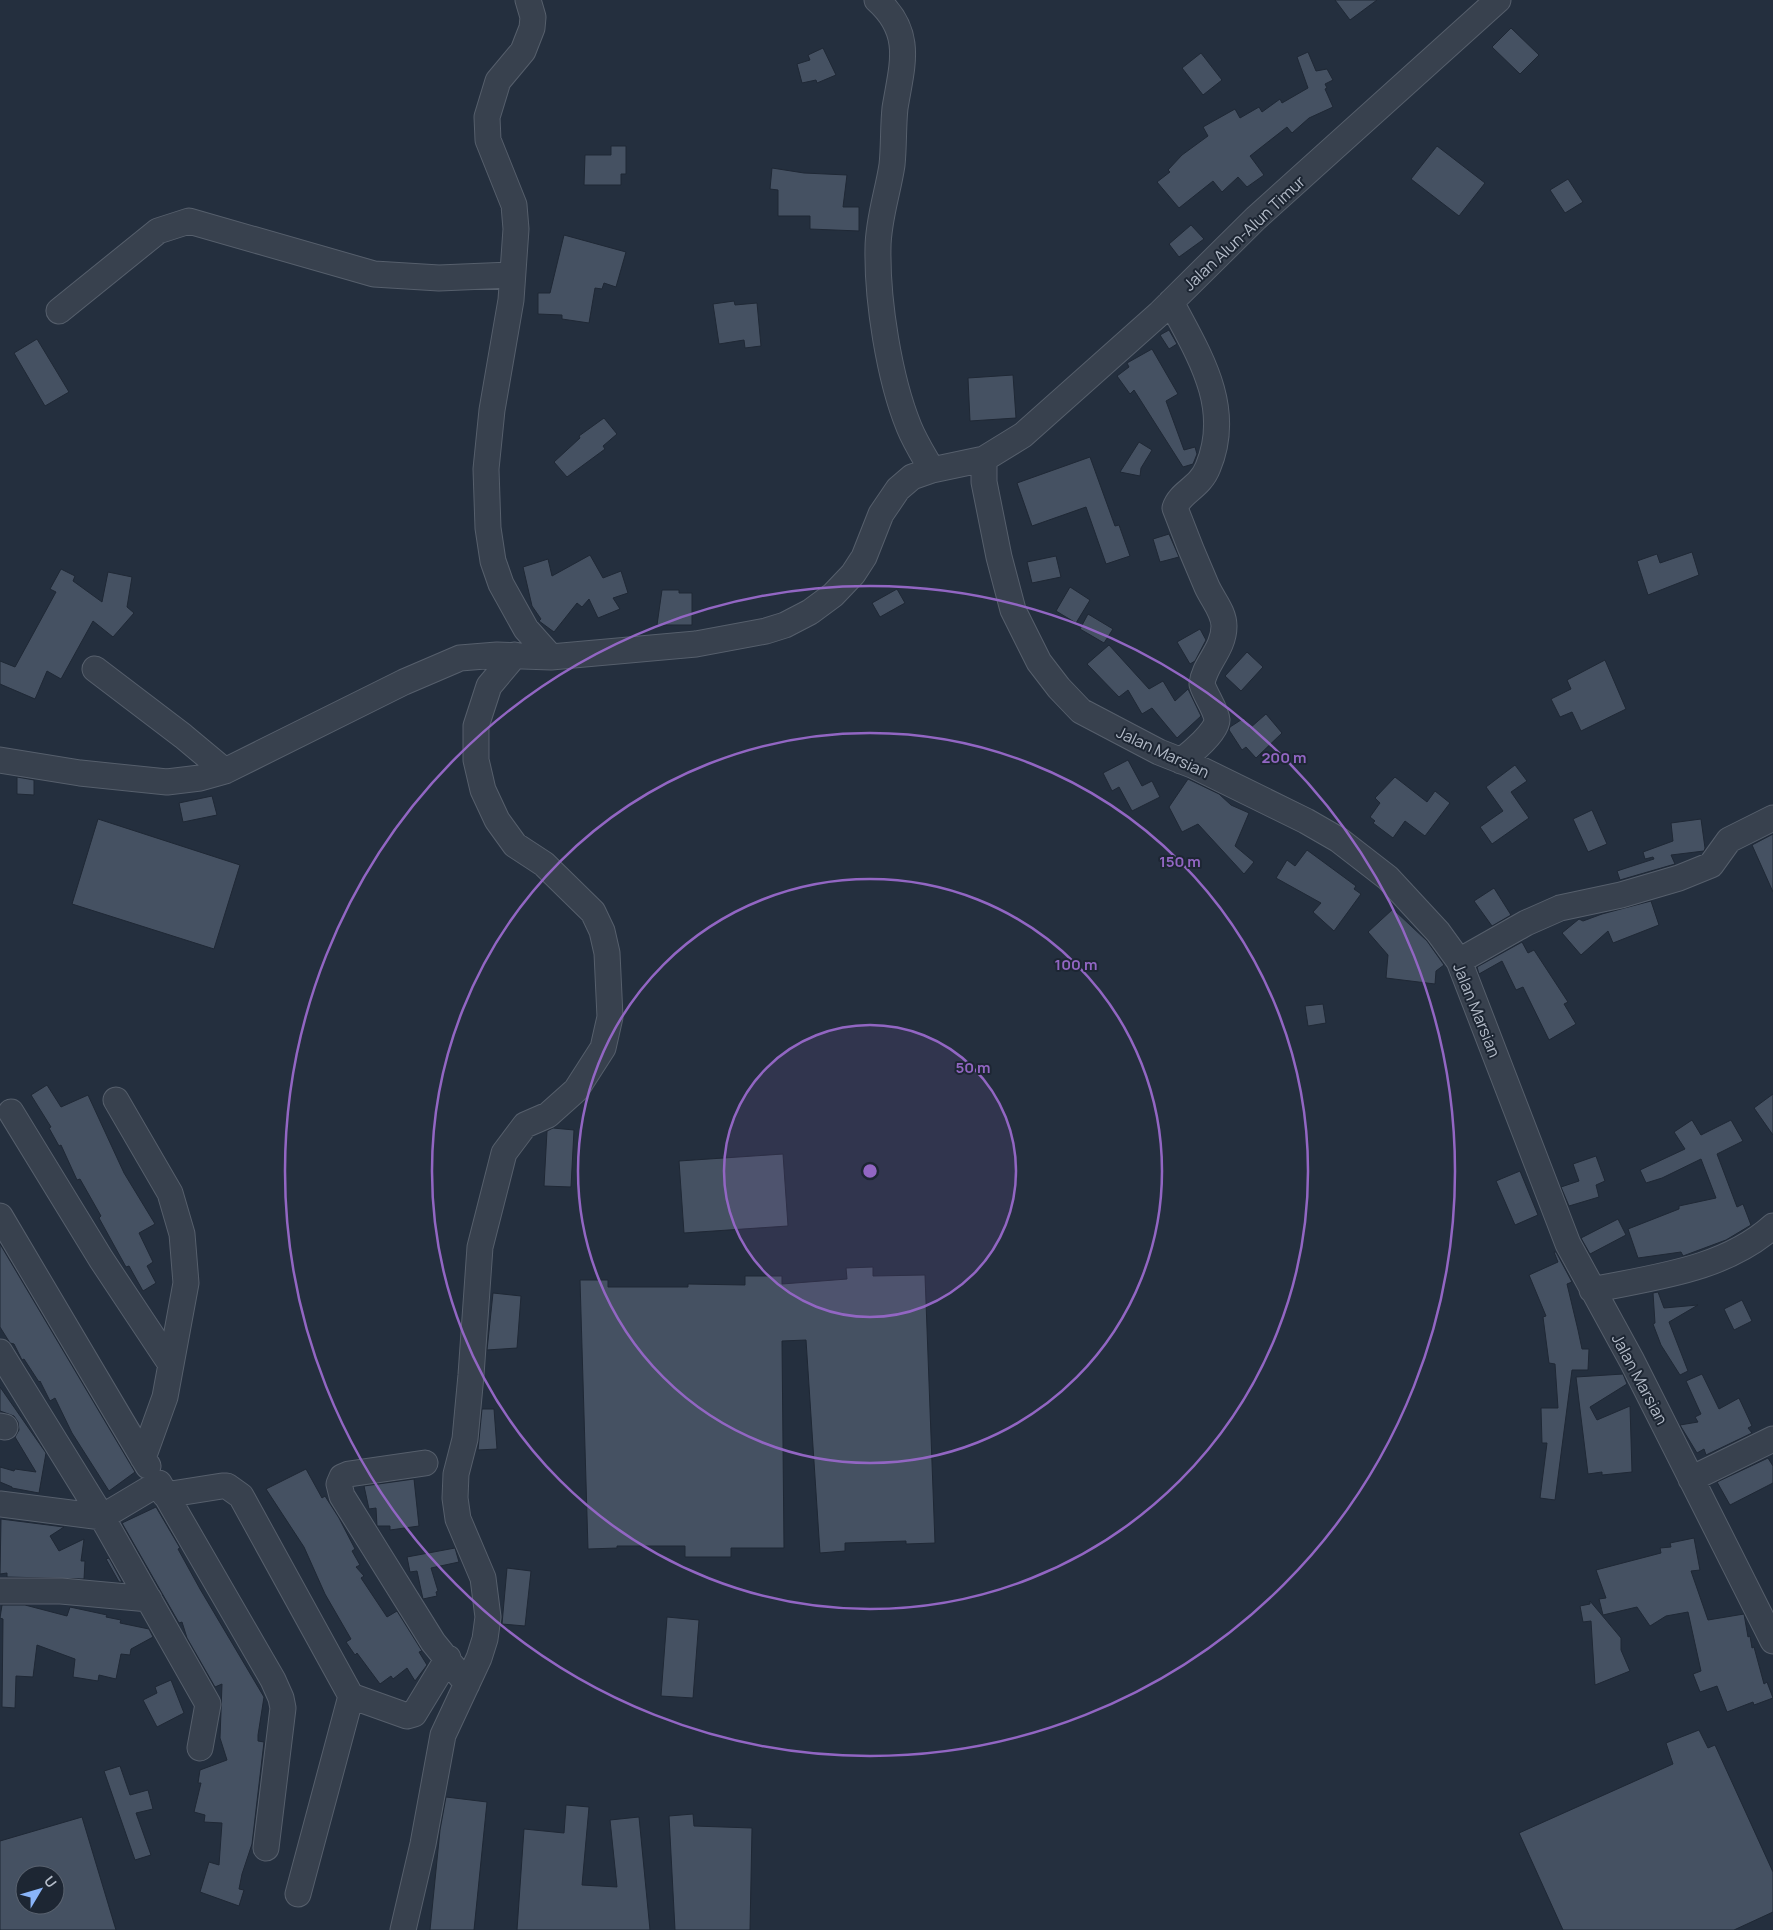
<svg xmlns="http://www.w3.org/2000/svg" width="1773" height="1930" viewBox="0 0 1773 1930" font-family="Manrope,sans-serif">
<rect width="100%" height="100%" fill="#242f3e"/>
<!-- building -->
<path fill="#455162" stroke="#1f2835" fill-rule="evenodd" d="M1335 0H1377L1350 20Z
M1511 28 1539 55 1520 74 1492 47Z
M823 48 836 75 817 83 816 80 802 83 797 64 810 60 808 55Z
M1308 52 1316 71 1327 69 1333 80 1325 84 1327 88 1325 89 1333 107 1309 118 1292 133 1287 127 1250 156 1264 175 1247 187 1238 177 1222 192 1213 181 1179 208 1157 182 1170 172 1168 170 1182 155 1208 136 1203 127 1235 109 1240 118 1259 107 1262 112 1280 99 1282 103 1308 88 1297 57Z
M1201 53 1222 80 1203 95 1182 68Z
M611 146H626V174H621V185H584L585 155H611Z
M1437 146 1485 183 1459 216 1411 179Z
M772 168 804 173 847 175 843 207H859V231L810 229V216H778V190L770 189Z
M1568 179 1583 202 1565 213 1550 190Z
M1191 225 1204 239 1179 257 1169 244Z
M564 235 626 252 616 287 604 283 602 289 595 288 589 323 562 319V315L538 314V293H550Z
M734 301 735 305 757 303 761 346 745 348 744 340 719 344 713 304Z
M1169 330 1177 344 1169 349 1160 335Z
M37 339 69 392 45 406 14 353Z
M1152 349 1178 394 1166 401 1184 450 1195 447 1197 454 1193 464 1183 467 1134 390 1130 394 1117 376 1129 367 1127 363Z
M1013 375 1016 418 970 421 968 378Z
M604 418 617 434 603 446 605 449 567 477 554 462 580 438 579 436Z
M1139 442 1152 450 1141 468 1140 476 1120 472Z
M1090 457 1115 526 1119 525 1130 556 1106 564 1086 507 1032 526 1017 483Z
M1169 534 1179 557 1160 562 1153 539Z
M1692 552 1699 575 1648 595 1637 561 1657 554 1660 563Z
M590 555 603 578 621 571 628 593 613 598 620 609 598 618 589 599 582 607 577 603 554 632 539 621 541 619 532 606 523 567 548 559 552 576Z
M1056 556 1061 577 1032 583 1027 562Z
M61 569 75 576 73 581 102 602 108 572 132 577 127 607 134 613 113 637 93 621 61 679 47 671 35 699 0 684V661L15 667 56 592 50 589Z
M1070 587 1090 600 1076 623 1056 611Z
M897 589 905 603 880 617 872 603Z
M662 590H679V593H692V625H657Z
M1088 614 1113 629 1104 643 1080 629Z
M1200 629 1206 640 1195 661 1190 664 1177 642Z
M1109 645 1149 689 1163 681 1175 701 1188 689 1201 716 1177 738 1152 708 1142 714 1128 690 1119 697 1087 664Z
M1247 652 1263 667 1241 691 1225 676Z
M1605 660 1626 709 1581 731 1572 712 1560 717 1551 699 1571 689 1567 680Z
M1266 714 1282 733 1256 758 1246 747 1242 750 1229 730 1230 727 1244 718 1250 728Z
M1128 760 1142 786 1152 781 1160 797 1132 811 1119 787 1112 791 1103 773Z
M1515 765 1527 781 1511 792 1529 818 1492 844 1480 827 1503 811 1486 787Z
M17 777 34 780V795L17 794Z
M1395 777 1427 802 1435 791 1450 803 1425 836 1405 821 1393 838 1373 823 1375 821 1370 817 1380 803 1375 798Z
M1188 779 1219 794 1231 805 1249 813 1235 846 1254 862 1244 874 1198 824 1182 832 1169 807Z
M212 796 217 815 183 822 179 803Z
M1592 810 1607 844 1588 852 1573 819Z
M98 819 240 865 214 949 72 904Z
M1701 819 1705 848 1704 851 1671 855 1675 864 1620 880 1617 871 1654 859 1653 857 1645 859 1643 852 1673 841 1671 823Z
M1773 834V892L1752 845Z
M1307 850 1356 886 1354 889 1361 894 1334 931 1313 912 1321 903 1276 878 1287 860 1295 866Z
M1494 888 1511 915 1492 926 1474 901Z
M1651 901 1659 925 1613 943 1608 931 1581 955 1562 933 1579 919 1583 921 1602 914Z
M1393 909 1427 941 1444 965 1436 971 1435 984 1386 978 1388 955 1368 932Z
M1522 942 1528 953 1534 950 1568 1002 1564 1004 1576 1024 1549 1040 1523 987 1516 990 1502 961 1479 974 1477 967Z
M1323 1004 1326 1023 1308 1026 1305 1006Z
M47 1085 61 1107 88 1095 124 1173 155 1224 139 1233 153 1262 147 1266 156 1283 143 1291 129 1266 126 1267 99 1218 101 1216 80 1179 77 1180 61 1145 59 1146 49 1128 51 1127 31 1095Z
M1773 1094V1135L1754 1108Z
M1692 1120 1701 1135 1731 1120 1743 1141 1717 1154 1737 1207 1743 1204 1751 1225 1726 1240 1683 1256 1681 1252 1638 1258 1628 1229 1679 1209V1206L1716 1198 1701 1159 1662 1178 1646 1183 1640 1170 1685 1149 1674 1132Z
M553 1128 574 1130 571 1187 544 1186 547 1131Z
M783 1154 788 1226 684 1233 679 1161Z
M1596 1156 1605 1181 1596 1185 1599 1197 1569 1206 1561 1187 1579 1181 1573 1164Z
M1520 1171 1538 1215 1515 1225 1496 1181Z
M1618 1219 1626 1235 1590 1254 1581 1238Z
M0 1244 135 1472 109 1491 72 1433 55 1398 50 1401 40 1381 39 1382 24 1359 22 1360 14 1344 10 1343 0 1327Z
M1554 1252H1556L1572 1282 1567 1284 1578 1330 1582 1349H1589L1588 1370H1572L1555 1500 1540 1498 1547 1443H1542L1541 1408H1558L1555 1364 1549 1363 1543 1317 1546 1316 1529 1275 1558 1262Z
M873 1267V1276L925 1275 935 1543 906 1544V1541L845 1543V1551L820 1553 806 1340 782 1341 784 1548H731V1557H685V1546H617V1548L588 1549 580 1280H608V1287H688V1284L745 1285V1276H782V1284L847 1279 846 1268Z
M1658 1292 1664 1308 1698 1305 1669 1322 1688 1371 1680 1375 1661 1345 1653 1324 1655 1323 1653 1293Z
M493 1293 521 1296 517 1348 487 1350Z
M1742 1300 1752 1321 1734 1330 1724 1309Z
M1623 1374 1627 1384 1590 1407 1597 1420 1630 1406 1632 1472 1602 1475V1472L1588 1474 1576 1377Z
M1702 1374 1719 1409 1739 1398 1752 1426 1748 1428 1752 1433 1706 1455 1704 1449 1697 1453 1680 1425 1698 1422 1695 1417 1701 1414 1686 1381Z
M0 1387 46 1453 39 1493 12 1488V1487L0 1482V1467L14 1471 15 1469 36 1472 15 1437 19 1430 18 1422 14 1416 0 1411Z
M482 1409H494L497 1449 478 1450Z
M1768 1458 1773 1466V1483L1730 1505 1717 1482Z
M306 1469 322 1498 325 1496 339 1518 355 1549 352 1551 360 1565 356 1567 364 1576 361 1578 387 1617 397 1611 422 1651 419 1652 427 1665 415 1681 407 1668 393 1679 391 1676 380 1684 357 1653 355 1655 346 1642 351 1639 325 1594 304 1547 266 1489Z
M414 1479 419 1526 390 1530V1526H377L376 1508 369 1509 364 1486Z
M156 1507 180 1548 178 1549 200 1589 264 1697 258 1735V1741L264 1742 252 1844 242 1874 239 1889 244 1890 239 1906 200 1892 209 1862 219 1865 222 1823 204 1822 205 1815 194 1812 201 1783H198L200 1770 227 1760 220 1738 222 1684 215 1687 187 1638 182 1622 179 1623 122 1523Z
M1 1519 64 1527 50 1536 59 1551 84 1539 81 1561H85L84 1579 7 1577V1573L0 1574Z
M1694 1538 1700 1570 1691 1571 1708 1620 1744 1614 1748 1637 1750 1636 1752 1648 1754 1647 1764 1684 1767 1682 1773 1698 1754 1705 1753 1702 1727 1712 1717 1686 1700 1692 1693 1674 1701 1671 1688 1612 1666 1616 1650 1626 1637 1607 1603 1615 1599 1599 1606 1598 1596 1570 1661 1553 1660 1548 1671 1547 1670 1543Z
M455 1548 459 1562 431 1568 438 1591 436 1592 437 1596 423 1599 417 1571 410 1572 407 1557Z
M109 1558 122 1582H119L106 1559Z
M507 1568 531 1571 525 1626 502 1624Z
M1590 1601 1621 1638V1650L1630 1671 1595 1685 1591 1621 1583 1622 1580 1606 1590 1604Z
M2 1605H25L67 1616 70 1607 107 1615 106 1617 121 1620 120 1623 149 1629 153 1637 131 1649 130 1655 121 1654 116 1679 99 1675 98 1681 73 1677 75 1659 37 1645 33 1677 16 1676 15 1708 2 1707 3 1619 0 1618Z
M667 1617 699 1620 693 1698 661 1696Z
M171 1680 184 1713 157 1727 143 1700 157 1693 155 1687Z
M1699 1730 1708 1748 1715 1745 1773 1872V1912L1734 1930H1563L1519 1833 1673 1764 1666 1743Z
M120 1766 130 1795 148 1790 153 1809 136 1813 151 1855 135 1860 104 1771Z
M446 1797 487 1802 474 1930H430L440 1830Z
M566 1805 589 1807 582 1885 617 1887 610 1820 639 1817 650 1930H517L524 1829 564 1833Z
M693 1814 694 1826 752 1828 750 1930H675L669 1816Z
M82 1817 116 1930H0V1841ZM25 1875H55V1905H25Z"/>
<g fill="none" stroke-linecap="round" stroke-linejoin="round">
<!-- minor casing -->
<g stroke="#565f6c" stroke-width="27">
<path id="minor" d="M528 0 533 17 532 28 523 51 498 81 487 117 488 140 514 205 516 229 511 300 492 410 486 469 488 528 493 561 501 584 526 629 551 657
M877 0C914 33 902 65 895 108 893 127 894 146 892 165 888 192 878 220 878 248 877 300 889 378 909 427 915 442 924 456 932 470
M1171 302C1199 355 1233 407 1208 467 1200 488 1180 492 1175 508 1185 535 1196 562 1207 587 1213 600 1224 612 1224 626 1224 650 1204 664 1202 684 1205 695 1216 709 1217 720 1217 732 1190 754 1181 761
M59 311 158 231 189 221 374 274 439 278 511 275
M984 459V482L999 557 1013 610 1039 662 1059 688 1081 711 1159 752 1192 765 1306 821 1339 840 1388 878 1438 932 1459 961 1568 1244 1632 1361 1773 1641
M95 669 183 736 225 771
M0 760 80 773 167 782 200 778 225 771 404 682 460 658 497 655 551 657 696 644 766 631 785 625 810 612 833 595 853 574 864 557 881 514 898 489 912 477 932 470 984 459 1023 435 1160 313 1256 218 1498 0
M1459 961 1526 923 1560 908 1621 895 1679 878 1711 865 1729 840 1773 818
M116 1100 170 1193 182 1234 186 1283 165 1397 143 1458
M11 1112 101 1259 170 1363
M0 1216 148 1466
M1592 1290C1654 1277 1724 1270 1773 1226
M0 1352 102 1517 208 1704 200 1748
M0 1426 5 1427
M425 1463 349 1474 342 1477 339 1484 342 1496 433 1642 467 1684
M1691 1479 1773 1439
M165 1495 222 1486H227L241 1496 351 1696 298 1894
M0 1504 102 1517 159 1483 273 1680 281 1698 283 1708 266 1848
M0 1591H61L149 1599
M351 1696 407 1716 414 1714 448 1658
M403 1930 423 1844 443 1735 479 1658 485 1639 488 1617 483 1578 458 1519 455 1498 456 1474 465 1439 471 1375 480 1247 504 1153 525 1125 548 1115 576 1090 603 1048 610 1017 607 953 602 931 593 912 544 864 515 845 497 820 483 790 476 760V726L489 686 515 655"/>
</g>
<!-- minor -->
<use href="#minor" stroke="#38414e" stroke-width="25"/>
</g>
<!-- distance rings -->
<circle cx="870" cy="1171" r="146" fill="#9266c3" fill-opacity=".12"/>
<g fill="none" stroke="#9266c3" stroke-width="2.5">
<circle cx="870" cy="1171" r="146"/>
<circle cx="870" cy="1171" r="292"/>
<circle cx="870" cy="1171" r="438"/>
<circle cx="870" cy="1171" r="585"/>
</g>
<g text-anchor="middle" stroke-width="4" stroke-linejoin="round" paint-order="stroke">
<!-- street labels -->
<g font-size="16" fill="#b4bcc9" stroke="#1d2633">
<text transform="translate(1244 233) rotate(-43)" y="6">Jalan Alun-Alun Timur</text>
<text transform="translate(1163 752) rotate(25)" y="6">Jalan Marsian</text>
<text transform="translate(1477 1010) rotate(68)" y="6">Jalan Marsian</text>
<text transform="translate(1640 1379) rotate(62)" y="6">Jalan Marsian</text>
</g>
</g>
<circle cx="870" cy="1171" r="8" fill="#9266c3" stroke="#1d2633" stroke-width="2.5"/>
<g font-size="15" text-anchor="middle" font-weight="bold" fill="#9266c3" stroke="#1d2633" stroke-width="4" stroke-linejoin="round" paint-order="stroke">
<text x="1284" y="763">200 m</text>
<text x="1180" y="867">150 m</text>
<text x="1076" y="970">100 m</text>
<text x="973" y="1073">50 m</text>
</g>
<!-- north arrow -->
<g transform="translate(40 1890) rotate(52)"><circle r="24" fill="#1d2633" stroke="#59626f"/>
<path d="M0-4L9 19L0 12L-9 19Z" fill="#8ab4f8"/>
<text y="-8" font-size="14" font-weight="bold" text-anchor="middle" fill="#b4bcc9">U</text>
</g>
</svg>
